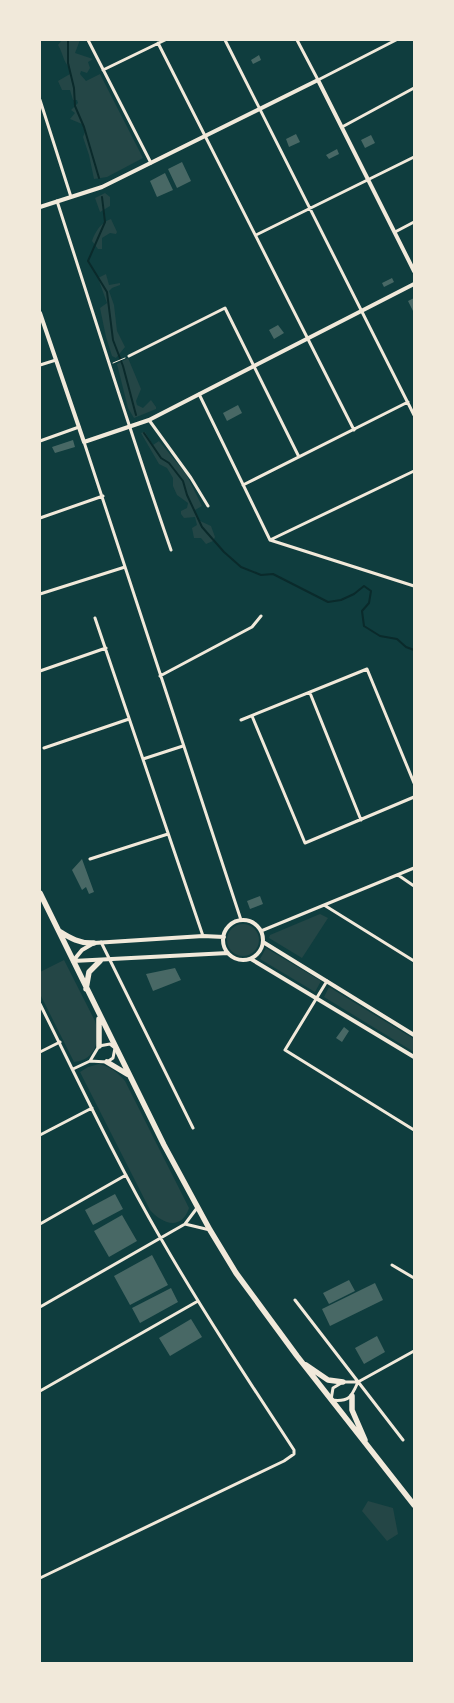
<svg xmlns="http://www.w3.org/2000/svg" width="454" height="1703" viewBox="0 0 454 1703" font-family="Literata,serif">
<rect width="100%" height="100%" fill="#0f3d3e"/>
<!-- green -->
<path fill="#244646" d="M62 40H80L75 53 93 59 88 62 90 68 87 73 81 71 80 74 86 81 100 74 143 158 107 177 94 179 89 155 83 137 85 132 82 124 70 119 75 113 71 110 78 103 77 100H73L70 90H62L58 81 70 74 69 67C63 61 63 53 58 45Z
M105 193 110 197V206L100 212 95 198Z
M111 219 117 232 116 234 110 233 102 238V249H98L92 241C95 232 101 222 111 219Z
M106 274 109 285 120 283V285L112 288 109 291 114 305 117 331 125 347 116 358 112 356 106 337 100 308 107 303 98 278Z
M128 358 141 389 136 401 137 405 143 408 151 400 156 407V409L134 418 128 408 117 364Z
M145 432 153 445 159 441 186 474 202 506 195 510 198 520 211 526 215 537 213 541 206 544 201 538H194L192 528 197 525 195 517 184 518 181 514V511L187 508 188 503 177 495 173 486V478L167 468 159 464 141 433Z
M320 914 328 918 302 958 269 938 270 935Z
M227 940a16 16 0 1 1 32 0a16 16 0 1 1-32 0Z
M266 948 321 981 315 992 260 959Z
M64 960 95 1021C100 1039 97 1060 74 1062L40 994V972Z
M329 987 414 1039V1052L324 997Z
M99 1064C111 1067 117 1072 125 1081L189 1208C182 1230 163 1225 150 1210L80 1072 88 1067Z
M368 1501 393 1508 398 1534 387 1541 362 1511Z"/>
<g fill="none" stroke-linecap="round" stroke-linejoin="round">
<!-- stream -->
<path stroke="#0a2a2b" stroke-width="2" d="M68 40V63L74 88 75 106 84 127 99 178
M102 197 105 222 88 261 107 292 113 340 123 366 136 415
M144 433 161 458 169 463 183 481 187 495 202 527 224 552 241 567 261 575 273 574 328 602 341 600 354 594 364 586 371 591 369 603 362 611 364 626 380 636 397 639 406 647 414 650"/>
</g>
<!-- building -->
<path fill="#486865" d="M259 55 261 60 253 64 251 60Z
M296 134 300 142 289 147 286 139Z
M371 135 375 143 365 148 361 140Z
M337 149 339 154 329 159 326 155Z
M182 162 191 181 177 188 168 169Z
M165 173 173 190 157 197 150 181Z
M392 278 394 282 384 287 382 283Z
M414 298V313L408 301Z
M278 325 284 333 274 339 269 330Z
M238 405 242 413 227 421 223 413Z
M73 440 75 447 55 453 52 447Z
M82 859 94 892 89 894 86 887 82 890 72 870Z
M260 896 263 904 250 909 247 901Z
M175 968 181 980 153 991 146 974Z
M344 1027 349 1031 342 1042 336 1038Z
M115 1194 123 1209 93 1225 85 1210Z
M122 1215 137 1241 109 1257 94 1231Z
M152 1255 168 1285 130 1305 114 1276Z
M349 1280 355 1291 329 1304 323 1293Z
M375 1283 383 1300 330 1326 322 1309Z
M171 1288 178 1302 140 1323 132 1308Z
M191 1319 202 1337 170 1356 159 1338Z
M377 1336 385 1352 364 1364 355 1348Z"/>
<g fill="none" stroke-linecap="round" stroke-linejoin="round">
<!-- path -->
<path stroke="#f1e9da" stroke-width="1" d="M113 363 125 358"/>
<!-- minor -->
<path stroke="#f1e9da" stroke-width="3" d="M88 40 151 163
M225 40 414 415
M297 40 318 80 396 40
M158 43 354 430
M103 70 165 40
M40 100 71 197
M342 127 414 88
M57 201C95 318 131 435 171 550
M395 232 414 222
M256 235 414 157
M129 356 225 308 299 457
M40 365 56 360
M199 394 270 540 414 586
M149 420 191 478 208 506
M40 441 79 427
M84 442 241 920
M243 485 408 402
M40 518 103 496
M270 540 414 471
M40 594 125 567
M95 618 203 936
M40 671 106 648
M160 676 252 627 261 616
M310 693 361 820
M252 716 305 843 414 797
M241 720 367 669 414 783
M44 748 129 719
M143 759 183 746
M90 859 168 834
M398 875 414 886
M324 905 414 961
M261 931 414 868
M101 942 193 1128
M327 981 285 1050 414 1130
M40 1004C79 1082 116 1161 160 1237 202 1310 248 1380 294 1450V1454L284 1461 40 1578
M40 1052 60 1042
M73 1069 90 1061 107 1062 113 1058 115 1048 110 1044 99 1046 90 1061
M40 1135 92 1108
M40 1224 126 1175
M185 1224 210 1230
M392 1265 414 1278
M295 1300 403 1440
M40 1307 185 1224 197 1208
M358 1382C351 1398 349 1402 331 1400L333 1388 343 1382H358L414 1351
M40 1391 198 1301"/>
<!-- tertiary -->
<path stroke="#f1e9da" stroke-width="4" d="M40 207 102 187 318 80 414 271
M40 313 84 442 149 420 414 284
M223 940a20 20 0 1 1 40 0a20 20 0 1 1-40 0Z
M263 942 414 1035
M251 959 414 1057
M73 961 82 950 94 943 203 936 224 937
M73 961 228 953"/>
<!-- trunk -->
<path stroke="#f1e9da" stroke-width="5.5" d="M40 893 164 1145 210 1230 236 1273 297 1356 414 1505
M59 931C70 938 80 944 94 943
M86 989 89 972 100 961
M99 1019V1046
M107 1062 127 1074
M306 1365 328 1380 343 1382
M352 1396V1410L365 1440"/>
</g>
<!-- border -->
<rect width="454" height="1703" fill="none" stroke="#f1e9da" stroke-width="82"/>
</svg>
